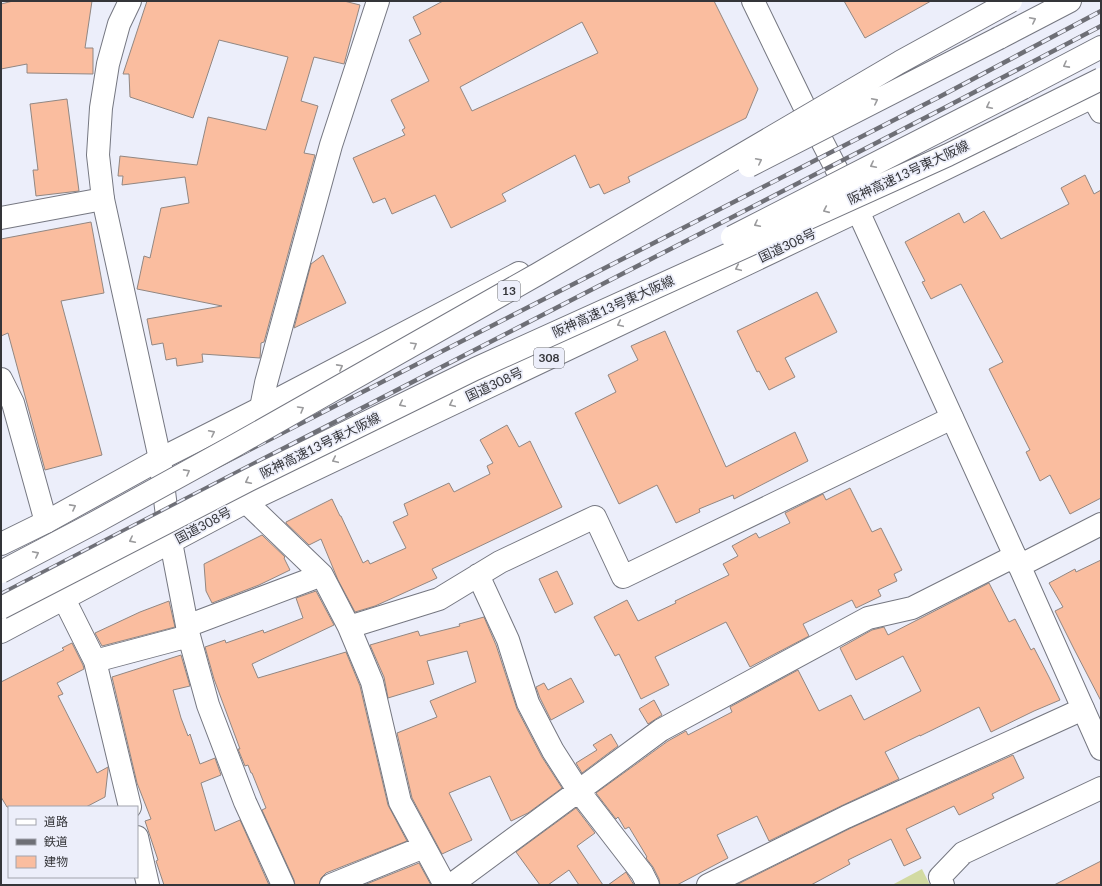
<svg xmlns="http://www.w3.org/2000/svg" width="1102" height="886" viewBox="0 0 1102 886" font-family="Lato,'Noto Sans JP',sans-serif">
<rect width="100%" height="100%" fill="#eceefa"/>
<!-- green -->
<path fill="#d2daa2" d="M922 869 930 885H892Z"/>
<!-- building -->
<path fill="#fabd9f" stroke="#928782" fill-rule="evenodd" d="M13 1H92L85 48H93V74L27 73V64L1 69V4Z
M147 1H344L360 5 344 64 314 57 301 101 318 106 304 153 315 155 264 342 261 343 260 358 202 354 203 362 177 366 176 358 166 360 163 343 152 345 147 319 222 306 137 289 144 256 150 258 161 208 189 203 185 177 122 185 123 176H118L120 156 197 165 208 117 266 130 288 57 219 40 193 118 130 97 129 74H123Z
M443 1H714L758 89 746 118 628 177 630 182 604 194 599 184 590 188 575 155 502 194 506 201 451 228 435 195 392 214 385 198 373 203 353 158 405 135 402 130 405 128 391 100 429 81 409 40 421 34 413 17ZM582 22 598 53 472 111 460 87Z
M844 1H931L865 38Z
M67 99 79 191 36 196 33 170H38L30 104Z
M1085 175 1094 194 1101 190V498L1070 514 1050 475 1040 481 1026 452 1030 450 989 369 1003 362 961 284 931 299 922 282 925 281 905 242 959 213 964 223 984 211 1001 239 1069 204 1061 188Z
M91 222 104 293 61 301 102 455 45 470 8 333 1 336V239Z
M323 255 346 303 294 328 311 264Z
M817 292 837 332 785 358 795 377 769 390 759 371 757 372 737 331Z
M665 331 726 467 795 432 808 461 734 499 733 495 699 509 700 512 676 523 657 485 619 504 575 413 616 392 608 375 638 360 631 346Z
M507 425 519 447 530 441 562 507 432 569 437 578 375 606 355 612 338 580 321 539 309 545 286 523V522L332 499 340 516H341L363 563 368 560 370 564 406 548 393 522 408 515 404 504 449 483 454 492 490 474 487 466 493 463 480 440Z
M850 488 872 532 881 528 902 570 894 574 897 581 878 590 881 596 856 608 852 600 803 624 809 636 750 667 726 622 655 657 669 685 641 699 619 654 615 656 594 617 627 600 638 621 676 603 675 601 729 575 723 564 738 556 732 546 756 533 759 538 790 523 785 513 823 494 826 500Z
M262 535 285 557 284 558 290 570 259 585 212 603 206 591 204 564Z
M1101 560V701L1074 649 1055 611 1063 607 1049 583 1075 569 1076 572Z
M557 571 573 604 555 613 539 579Z
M989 583 1009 622 1015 619 1031 650 1034 648 1049 677 1060 700 1034 711 991 732 979 707 920 736V735L885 752 899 779 841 806 769 841 757 816 717 835 728 858 677 885H660L659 879 653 867 646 858 647 857 629 827 625 829 618 817 616 819 596 793 668 741 686 731 688 735 732 712 730 707 798 670 819 711 851 695 864 720 921 691 903 656 856 680 840 648 872 630 884 627 888 635Z
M316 591 334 625 252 664 258 678 346 652 360 686 388 805 407 841 326 873 321 878 319 885H295L294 880 262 810 266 808 252 773H251L248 765 245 766 238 749H240L214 679 205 647 225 640 226 643 263 630 264 633 303 618 296 598Z
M169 601 175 627 102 646 95 633 140 612Z
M484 617 496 645 517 709 542 757 562 788 528 813 511 821 490 776 449 793 472 840 442 854 412 798 397 733 437 717 430 701 476 682 467 651 427 661 434 684 388 698 384 677 370 645 418 631 420 636 460 626 459 624Z
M72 643 83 665 84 669 57 683 63 694 58 696 97 773 108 767V770L105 797 86 807H7L1 797V682L64 650 62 648Z
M181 655 190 686 173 690 181 718 188 736 190 734 200 764 215 758 221 775 201 783 215 831 240 820 269 885H164L156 861 158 860 145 821 151 819 137 783 112 677Z
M571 678 584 702 551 720 540 698 536 687 544 683 548 690Z
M654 700 662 715 648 724 639 709Z
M611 734 618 746 582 773 576 763 597 750 593 745Z
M1013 755 1024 778 992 794 994 798 959 815 954 806 906 829 921 858 904 866 891 839 848 860 850 864 811 885H736L851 828Z
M576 808 595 833 577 846 603 885H579L569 870 548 885H540L516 852Z
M1101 861V885H1054Z
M419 863 431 885H364Z
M626 872 634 885H608Z"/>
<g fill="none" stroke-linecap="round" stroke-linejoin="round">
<!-- street casing -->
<g stroke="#757781" stroke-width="24">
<path id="street" d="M1093 98 1101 112
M1 218 103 199
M1 379 13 403 46 522
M261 408 266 383 331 145 378 1
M246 502 322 575 349 627 372 682 400 802 445 885
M171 542 189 636 208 705 245 802 283 885
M478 575 508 640 528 703 553 751 578 790 642 873 648 885
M64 599 95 661 130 807
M187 626 322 575
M349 627 439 599 500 562 595 517 623 577 952 418
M95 661 189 636
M137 837 148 885
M331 885 424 847
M451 885 661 730 868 618 912 608 1015 556
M708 885 846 817 1083 709
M943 885 940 877 963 853 1101 788"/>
</g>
<!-- secondary casing -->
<g stroke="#757781" stroke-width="24">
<path id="secondary" d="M130 1 119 24 108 64 101 108 98 155 103 199 160 459 170 540
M753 1 805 108 858 211 1015 556 1101 749
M1019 566 1101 524"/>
</g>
<!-- highway casing -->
<g stroke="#757781" stroke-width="24">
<path id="highway" d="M999 38 1070 1
M1023 88 1101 47
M1 544 46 522 160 459 261 408 519 273
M1 632 246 502 858 211 1101 93"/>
</g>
<!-- street -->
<use href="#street" stroke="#fff" stroke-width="22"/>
<!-- secondary -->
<use href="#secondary" stroke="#fff" stroke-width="22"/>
<!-- highway -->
<use href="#highway" stroke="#fff" stroke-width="22"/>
<!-- rail casing -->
<g stroke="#6e6f76" stroke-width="4.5">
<path id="rail" d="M1 577 941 96 1101 11
M1 594 946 107 1101 26"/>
</g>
<!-- rail -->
<use href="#rail" stroke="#eceefa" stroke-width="3" stroke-dasharray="9" stroke-linecap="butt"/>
<!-- highway-bridge casing -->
<g stroke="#757781" stroke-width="24" stroke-linecap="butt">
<path id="highway-bridge" d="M749 166 999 38
M732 237 1023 88
M1 572 96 522 236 445 538 274 900 62 1011 1
M1 608 249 480 475 369 948 155 1101 79"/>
</g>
<!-- highway-bridge -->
<use href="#highway-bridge" stroke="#fff" stroke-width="22"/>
</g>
<!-- one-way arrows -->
<defs><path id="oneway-chevron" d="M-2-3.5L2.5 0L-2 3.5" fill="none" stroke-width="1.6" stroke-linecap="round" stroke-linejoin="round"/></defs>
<g stroke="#9a9a9c">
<use href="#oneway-chevron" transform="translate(1033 20) rotate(-27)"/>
<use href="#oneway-chevron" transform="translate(1066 65) rotate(152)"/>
<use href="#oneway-chevron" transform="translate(875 101) rotate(-27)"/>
<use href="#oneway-chevron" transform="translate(989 106) rotate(153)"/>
<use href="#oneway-chevron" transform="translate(759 161) rotate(-27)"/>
<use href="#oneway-chevron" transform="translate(873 165) rotate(153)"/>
<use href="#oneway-chevron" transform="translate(826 210) rotate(156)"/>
<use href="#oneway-chevron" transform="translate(757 224) rotate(153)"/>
<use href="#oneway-chevron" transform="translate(738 268) rotate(155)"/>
<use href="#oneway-chevron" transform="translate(620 324) rotate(155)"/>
<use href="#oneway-chevron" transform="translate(414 345) rotate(-30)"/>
<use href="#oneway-chevron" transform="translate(340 367) rotate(-28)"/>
<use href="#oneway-chevron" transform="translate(402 404) rotate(154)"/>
<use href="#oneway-chevron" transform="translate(452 404) rotate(155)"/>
<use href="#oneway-chevron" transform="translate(301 409) rotate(-30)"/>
<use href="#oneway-chevron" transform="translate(212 433) rotate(-27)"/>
<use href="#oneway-chevron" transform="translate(335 460) rotate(155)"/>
<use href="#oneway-chevron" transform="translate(187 472) rotate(-29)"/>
<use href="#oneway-chevron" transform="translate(248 481) rotate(153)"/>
<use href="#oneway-chevron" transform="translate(73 507) rotate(-28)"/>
<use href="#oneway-chevron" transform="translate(132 540) rotate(153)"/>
<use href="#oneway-chevron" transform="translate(36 554) rotate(-27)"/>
</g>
<g text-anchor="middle" stroke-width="3.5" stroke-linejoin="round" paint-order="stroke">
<!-- shield labels -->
<g fill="#eceefa" stroke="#6b6c73" stroke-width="1">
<rect x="498" y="281" width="22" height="20" rx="3"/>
<rect x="534" y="348" width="30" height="20" rx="3"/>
</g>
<g font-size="12" font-weight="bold" fill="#343539">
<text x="509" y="295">13</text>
<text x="549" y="362">308</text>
</g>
<!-- street labels -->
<g font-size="13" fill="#343539" stroke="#eceefa">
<text transform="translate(908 172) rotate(-25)" y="5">阪神高速13号東大阪線</text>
<text transform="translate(787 245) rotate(-25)" y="5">国道308号</text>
<text transform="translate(613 306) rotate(-24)" y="5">阪神高速13号東大阪線</text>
<text transform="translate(494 384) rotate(-25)" y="5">国道308号</text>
<text transform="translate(320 445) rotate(-26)" y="5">阪神高速13号東大阪線</text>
<text transform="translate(203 525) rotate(-28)" y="5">国道308号</text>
</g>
</g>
<!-- border -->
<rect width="1102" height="886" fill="none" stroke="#343539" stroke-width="4"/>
<!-- legend -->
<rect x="8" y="806" width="130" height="72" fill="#eceefa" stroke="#a2a4ad"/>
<rect x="16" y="819" width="20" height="6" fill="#ffffff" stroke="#a2a4ad"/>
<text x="44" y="826" font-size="12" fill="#343539">道路</text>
<rect x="16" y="839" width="20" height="6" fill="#6e6f76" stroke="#a2a4ad"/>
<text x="44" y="846" font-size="12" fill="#343539">鉄道</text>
<rect x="16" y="856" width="20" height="12" fill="#fabd9f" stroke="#a2a4ad"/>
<text x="44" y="866" font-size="12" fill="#343539">建物</text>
</svg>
